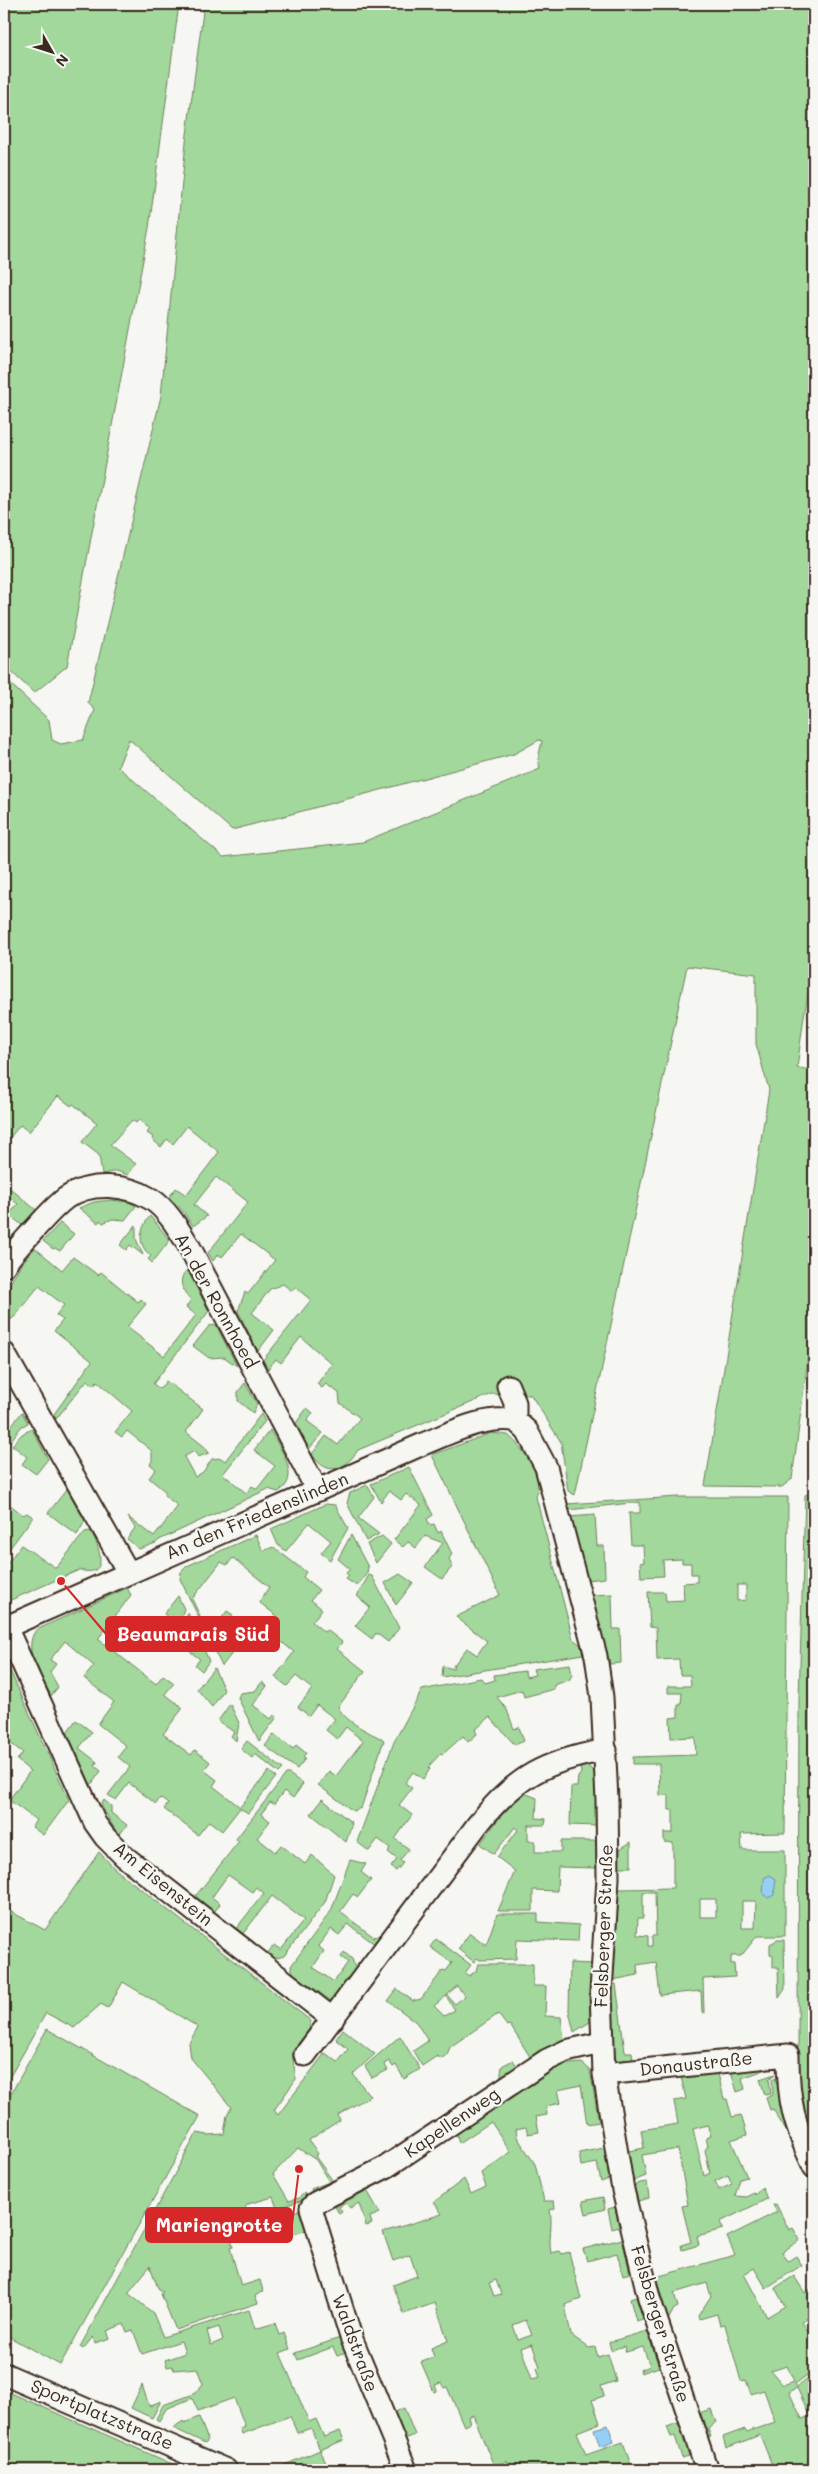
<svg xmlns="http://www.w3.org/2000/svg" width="818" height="2474" viewBox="0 0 818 2474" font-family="Mali,sans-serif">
<rect width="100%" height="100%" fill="#f6f6f2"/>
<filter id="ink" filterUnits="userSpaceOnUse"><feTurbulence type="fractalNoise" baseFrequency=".02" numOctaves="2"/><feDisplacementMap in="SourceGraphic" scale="10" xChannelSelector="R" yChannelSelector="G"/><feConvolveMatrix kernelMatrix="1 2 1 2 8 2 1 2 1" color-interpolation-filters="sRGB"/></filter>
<g filter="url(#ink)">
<!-- green -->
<path fill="#a2d89c" stroke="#6e815d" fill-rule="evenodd" d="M4 4H179L149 228 67 666 34 693 4 665Z
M204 4H814V963L804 1016 797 1068 814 1070V1313L792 1479 782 1487 705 1486 769 1090 756 1044V974L687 966 575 1495 568 1491 561 1442 531 1395 492 1394 358 1450C345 1470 327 1478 312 1454L326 1436 338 1445 360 1418 340 1403 339 1393 326 1384 322 1388 317 1384 332 1364 301 1337 281 1363 276 1359 268 1369 263 1360 311 1300 295 1287 292 1291 283 1284 270 1289 252 1313 274 1330 258 1351 238 1311 245 1292 248 1294 275 1260 241 1234 222 1257 218 1254 213 1261 208 1253 248 1202 216 1177 194 1205 207 1216 193 1226 182 1210 169 1197 176 1188 186 1195 219 1152 187 1126 173 1144 167 1139 161 1147 152 1139 153 1137 147 1133 150 1129 139 1120 136 1123 132 1120 110 1145 136 1164 128 1175 117 1171 102 1174 99 1155 82 1142 97 1123 73 1104 71 1106 58 1096 29 1132 20 1125 4 1145V678L49 720 52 740 61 744 83 740 95 710 88 703 161 396 186 142ZM129 739 232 830 514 754 539 740 542 741 538 759 540 769 363 842 223 857 118 767Z
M4 1183 36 1210 22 1225 9 1215 18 1204 4 1193Z
M111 1200 129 1202 136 1206 125 1220 112 1219 103 1223 100 1220 98 1223 79 1208 94 1202Z
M150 1216 170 1240 152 1263 148 1259 151 1256C136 1244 140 1229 150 1216Z
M60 1223 74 1234 60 1251 55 1248 53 1249 43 1241Z
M136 1225V1239L143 1255 130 1245 126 1250 120 1245Z
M35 1248 62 1270 73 1257 98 1275 101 1272 138 1302 141 1299 146 1304 127 1327 164 1356 196 1315 186 1307 191 1300C182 1291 177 1279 187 1270L209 1311 153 1384 160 1389 166 1381 203 1409 186 1432 205 1447 209 1453 198 1457 194 1451 184 1457 195 1477 203 1472 212 1459 221 1458 225 1461 261 1414 265 1421 223 1474 246 1493 252 1486 257 1489 275 1466 254 1450 270 1430C279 1447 303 1478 278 1492L268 1489 159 1540 156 1543 139 1549 127 1539 135 1528 128 1517 154 1537 178 1506 164 1495 166 1492 149 1478 156 1469 150 1464 152 1461V1451L127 1431 122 1437 115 1432 132 1411 97 1381 94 1385 87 1380 56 1419 54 1414 92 1361 54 1331 63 1320 56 1315 64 1305 39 1286 17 1313 18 1314 5 1324C0 1293 15 1270 35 1248Z
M216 1325 237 1366 224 1357 209 1358 193 1346 209 1326Z
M245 1383 257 1404 253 1413 238 1401V1392Z
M307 1408 313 1413 307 1421 323 1433 309 1449 296 1423Z
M22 1412 28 1423 21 1427 9 1443 4 1439V1435Z
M32 1429 48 1459 36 1474 22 1464 27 1457 12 1445 22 1434Z
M491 1433 508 1435C524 1449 544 1476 536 1497L573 1639 581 1645 583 1654 442 1677 443 1666 453 1669V1666L467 1648 477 1655 487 1641 456 1617 500 1595 432 1455Z
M409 1467 433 1515 427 1519 430 1525 434 1524 438 1533 441 1531 452 1554 449 1559 452 1567 442 1579 425 1567 443 1543 425 1536 416 1548 408 1542 403 1547 394 1540 421 1505 406 1494 401 1500 389 1491 381 1502 371 1484Z
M367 1485 374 1497 358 1518 379 1534 366 1541 347 1503 350 1493Z
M67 1489 85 1521 77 1535 48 1513Z
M814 1492V2143L805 2128 798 2056 799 1700 805 1495Z
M679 1497H788L785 1833 741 1834 742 1850H785V1936H757L741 1956H731V1964H734L735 1977 703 1979 704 2013H702L701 1991 660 1995 656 1962 637 1965 638 1975 613 1980 619 1889 673 1888V1843L664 1842V1833H673V1810H669V1795H660L659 1764H633V1757L696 1755 695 1737 671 1738 670 1718 678 1717V1705H681L682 1693H668V1686H691L690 1675H680L679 1659 657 1660 656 1628 650 1627 648 1592H665L666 1601 684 1600 683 1583 697 1582V1574H691V1563H682V1559L663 1560 664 1576 641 1577 640 1563 644 1562 643 1545H631L629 1513H640V1502L568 1510 566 1504ZM737 1585H746V1600L737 1601ZM643 1892H655L656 1936H652V1946H648V1936L637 1935 638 1918H643ZM700 1899H716V1917H700ZM742 1901H756L755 1928H742Z
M4 1500 23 1515 27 1513 33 1517 4 1556Z
M326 1504 335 1505 348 1528 330 1560 321 1553 331 1541 309 1523 286 1551 278 1545 271 1529Z
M595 1515 597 1546H604L605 1578 587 1580 569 1517Z
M91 1531C99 1546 111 1579 79 1570L4 1603V1565L5 1566 21 1545 56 1568 85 1532Z
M256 1535 263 1551 273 1547 306 1572 303 1577 319 1590 311 1600 322 1609 312 1622 324 1632 327 1630 342 1642 337 1649 365 1671 338 1707C346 1723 369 1732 384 1740L361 1808 353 1811 318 1785 329 1771 336 1776 363 1741 346 1727 337 1739 326 1730 335 1719 317 1705 309 1716 298 1707 312 1689 296 1676 287 1686 275 1677 294 1652 273 1635 265 1645 259 1640 278 1617 259 1602 269 1587 233 1558 227 1565 221 1562 192 1599 200 1616 199 1618 180 1579 181 1572 187 1566Z
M351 1535 368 1567 367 1573 357 1586 346 1579 349 1576 346 1573 350 1569 338 1559Z
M382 1536 391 1544 376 1563 367 1544Z
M400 1574 413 1583 396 1605 385 1583Z
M369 1575 372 1576 399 1628 388 1642 376 1633 372 1639 355 1626 370 1607 357 1596Z
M127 1588 131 1595 98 1639 156 1684 163 1675 174 1683 165 1694 183 1708 163 1734 191 1755 195 1750 210 1762 204 1770 217 1780 213 1786 240 1807 269 1771 276 1777 248 1813 240 1808 222 1831 209 1821 198 1835 164 1809 168 1804 160 1798 156 1804 129 1783 116 1800 108 1795 130 1767 118 1757 126 1746 98 1724 114 1702 84 1678 94 1666 65 1641 50 1660 56 1664 50 1672 58 1687 51 1696C42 1677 21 1650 36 1630Z
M612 1594 613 1629H620L621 1663 610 1664 591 1595Z
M178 1596 184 1609 178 1625 164 1614Z
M227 1611 233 1615 219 1633 237 1647 222 1666 201 1625 205 1623 211 1627 218 1623Z
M188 1613 209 1661 202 1671 195 1665 200 1659 184 1647 187 1643 181 1638 183 1635 179 1632Z
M6 1662 69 1800 43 1835 32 1827 36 1820 9 1800 30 1771 17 1760 23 1753 4 1738V1666Z
M570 1664 572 1675 569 1680 554 1685V1689L524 1697 522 1690 497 1697 507 1710 514 1729 519 1727 524 1741 515 1745 490 1717 475 1730 477 1734 468 1742 463 1736 443 1754 441 1753 428 1767 430 1769 423 1779 413 1772 405 1783 412 1788 399 1805 412 1815 395 1839 409 1849 400 1860 403 1863 396 1871 391 1867 397 1859 388 1852 390 1848 378 1839 369 1851 357 1842 394 1742 422 1690 481 1678 485 1683 495 1680 494 1675 525 1671 526 1677 535 1675 533 1669Z
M214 1668 224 1690 212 1707 197 1689Z
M262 1682 267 1686 253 1705 271 1719 274 1715 277 1717 259 1741 238 1698 240 1693 255 1691Z
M230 1704 239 1723 236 1741 231 1736 234 1732 218 1721Z
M76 1720 92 1732 79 1748 97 1762 95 1766 101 1771 91 1785 67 1732Z
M274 1734 293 1749 296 1745 306 1753 303 1757 305 1759 297 1769 265 1746Z
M247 1741 283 1769 279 1773 255 1754 252 1758 241 1749Z
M586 1765 595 1772 596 1826 570 1825 571 1787H577L578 1777 581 1773 580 1766Z
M286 1774H289L303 1784 293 1798 284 1791 274 1804 270 1802 261 1814 270 1821 257 1838 275 1852 281 1845 305 1864 312 1855 334 1875 325 1902 284 1956 273 1959 266 1955 274 1945 281 1950 304 1920 272 1896 242 1935 235 1930 264 1893 256 1887 252 1892 228 1875 212 1897 220 1904 213 1914 194 1898 239 1841 236 1839Z
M524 1793 537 1798 536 1818 546 1819 545 1825H528V1841H535V1852H561V1841H597V1868L558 1867 557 1891 533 1890V1911H498L515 1871 497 1857 518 1830 515 1827 494 1854 480 1844 503 1813Z
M322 1799 352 1823 346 1842 311 1814Z
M104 1800 111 1806V1813L127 1825 120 1834 114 1828 101 1805Z
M631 1842V1867H619L620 1849Z
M99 1852 115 1869 311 2021 309 2029 292 2052 296 2079 274 2110 278 2115 325 2053 338 2062 348 2049 336 2039 343 2029 375 2054 353 2074 370 2096 338 2115 340 2120 309 2140 318 2154 315 2156 335 2184 312 2193 311 2189 329 2182 316 2160 298 2148 273 2174 289 2201 299 2198 304 2193 306 2196 300 2201 277 2208 273 2197 248 2204 242 2212 247 2234 231 2238 233 2247 230 2248 241 2286 260 2280 263 2291 255 2296 258 2303 176 2330 161 2294 163 2292 158 2288 150 2266 128 2293 153 2313 163 2337 249 2310 255 2329 275 2323 279 2335 284 2333 290 2349 280 2353 309 2422 316 2419 324 2437 340 2431 344 2440 320 2450 330 2470H273L320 2450 311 2428 297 2433 290 2416 242 2434 240 2428 245 2426 234 2398 198 2411 192 2398 166 2409 159 2421 156 2419 163 2405 194 2394 203 2384 197 2368 174 2370 172 2366 167 2367 165 2360 185 2353 181 2341 142 2354 133 2330 127 2332 124 2324 107 2331 110 2338 95 2343 93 2337 83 2349 80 2347 197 2133 208 2135 224 2134 227 2115 231 2107 191 2058 189 2043 198 2027 123 1982 108 2008 101 2004 74 2028 46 2013 4 2087V1908L45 1930ZM219 2327 223 2340 211 2345 207 2331Z
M350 1860 366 1864 361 1872 371 1880 358 1897 353 1894 340 1912 374 1937 376 1935 381 1939 376 1945 348 1924 339 1935 331 1929 318 1946 324 1951 313 1967 334 1982 348 1962 341 1957 344 1952 352 1959 357 1973 331 2001 293 1973 291 1966 331 1911Z
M497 1914H538V1922L579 1925 578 1941 517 1939 516 1959 480 1960 477 1958 474 1962 458 1949 470 1933 486 1945Z
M436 1939 471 1965 465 1973 469 1976 476 1971 478 1964H533V1986H546L545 2016 561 2017 564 2039 532 2060 510 2025 507 2026 498 2014 450 2047 447 2055 440 2059 437 2056 422 2066 413 2051 428 2041 416 2022 388 2001 397 1989 413 2001 421 1999 443 1970 446 1971 452 1963 430 1947ZM457 1986 465 1996 455 2004 447 1995ZM446 1996 455 2010 444 2016 434 2006Z
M777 1940H784L785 1989 779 1998 778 1967H773V1955L770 1954V1944Z
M570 1963 591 1964 590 2022 574 2032 569 2011Z
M612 1984H616L625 2052H632L633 2060 619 2061 615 2058Z
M47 2029 200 2116 60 2365 4 2334V2106Z
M400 2036 420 2069 404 2079 396 2065 393 2067 389 2061 384 2064 388 2070 372 2078 365 2066Z
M513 2060 519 2069 500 2082 502 2066Z
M582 2063 590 2070 599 2122 587 2124 581 2085 558 2090 561 2103 546 2106 547 2115 536 2117 539 2132 528 2134 526 2127 516 2129 517 2137 535 2164 544 2201H554L555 2208 550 2210C553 2225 548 2238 551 2253L560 2251 562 2254 569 2252 581 2299 565 2305 571 2335 589 2348 595 2347 598 2357 608 2354 616 2381 601 2386 604 2396 592 2400 600 2423 577 2432 586 2455 623 2442 631 2465 616 2470H511L507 2461 494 2466 473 2415 468 2417 470 2423 464 2426 447 2387 444 2388 441 2383 435 2385 437 2391 434 2392 421 2362 434 2357 431 2348 448 2341 435 2303 404 2314 393 2285 417 2276 410 2255 393 2261 383 2232 442 2214 434 2202 464 2179 471 2194 486 2187 481 2173 511 2152 491 2122 459 2143 456 2131 558 2065ZM496 2280 501 2294 494 2296 489 2283ZM526 2320 532 2335 518 2340 513 2325ZM532 2344 540 2367 537 2368 540 2377 532 2379 521 2348Z
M730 2067H773L742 2078 745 2089 737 2092Z
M717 2069 724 2099H727L732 2117 741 2115 747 2135 731 2140 747 2177 740 2179 735 2196 746 2197 754 2193 755 2195 762 2187 767 2199 720 2222 723 2229 697 2236 699 2245 682 2250 681 2245 691 2242 682 2206 688 2205 678 2149 642 2155 646 2176 633 2181 628 2151 644 2148 641 2130 678 2124 674 2101 686 2099 680 2072ZM707 2125 711 2136 706 2138 708 2146 705 2150 710 2173 704 2176 693 2129ZM728 2175 732 2184 719 2190 715 2181Z
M775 2074 769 2079 771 2094 765 2095 760 2079Z
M775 2077 791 2135 789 2136 773 2109 770 2110 766 2098 773 2095 772 2080Z
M604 2148 609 2179 601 2182 597 2163 581 2166 579 2153Z
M647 2182 649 2198 638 2201 634 2186 640 2183Z
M365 2187 380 2213 370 2217 372 2224 366 2226 359 2203 350 2208 346 2203 339 2207 342 2212 339 2214 334 2204Z
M603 2197 605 2209 586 2214 583 2201Z
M776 2204 789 2230 793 2228 800 2240 782 2252 788 2261 796 2256 802 2265 766 2288 754 2268 744 2274 767 2317 785 2306 775 2288 794 2276 805 2293 814 2287V2313L802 2322 814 2340V2370L795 2384 797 2387 814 2374V2470H774L760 2435 726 2448 723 2437 745 2429 747 2432 775 2422 764 2390 751 2394 746 2380 741 2381 725 2325 720 2326 717 2314 699 2319 698 2316 711 2296 707 2283 674 2293 678 2307 674 2309 668 2320 656 2277 735 2255 727 2237 777 2212 773 2205ZM787 2366 794 2381 783 2385 771 2371ZM797 2388 810 2416 802 2419 789 2392Z
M615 2207 619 2227 612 2229 608 2209Z
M302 2209 309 2229 282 2238 276 2217Z
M622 2239 630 2273 623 2275 617 2253 587 2261 583 2249Z
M636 2297 643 2319 636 2321 630 2299Z
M647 2331 659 2367 641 2373 640 2370 650 2366 643 2347 626 2352 624 2346 611 2350 609 2342Z
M343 2337 349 2352 337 2356 333 2347 298 2360 295 2353Z
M142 2385 149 2406 161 2401 152 2418 131 2408Z
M4 2390 186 2470H4Z
M404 2408 415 2435 402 2440 391 2414Z
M711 2409 716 2422 708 2429 711 2437H708L699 2413Z
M199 2417 208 2440 205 2443 173 2428 183 2421 184 2423Z
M678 2423 689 2456 682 2458 675 2436 671 2437 667 2427Z"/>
<!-- water -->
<path fill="#95cff5" stroke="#718d9f" d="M770 1875 776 1879 774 1895 768 1898 763 1894 764 1878Z
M608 2425 614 2442 600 2447 594 2429Z"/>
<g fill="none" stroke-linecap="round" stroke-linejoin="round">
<!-- minor casing -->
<g stroke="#3b2a1e" stroke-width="25">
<path id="minor" d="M4 1266C12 1253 23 1242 33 1231 43 1220 54 1207 66 1198 90 1181 127 1184 151 1199 167 1209 179 1230 189 1246L317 1490
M4 1353 128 1572
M508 1386 515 1403V1420
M515 1420 527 1431 546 1467 596 1656 602 1697 607 1800 608 1878 601 1992 604 2074 623 2190 649 2298 707 2470
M6 1627 95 1823 105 1837 125 1857 333 2019
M4 1628 423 1444C453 1432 482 1416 515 1420
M305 2055 478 1824C516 1776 546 1761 606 1750
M604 2074 788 2055C788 2102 794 2125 814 2167
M4 2374 226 2470
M406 2470 351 2337 311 2208 315 2203 386 2167 547 2060 566 2051 601 2043"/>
</g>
<!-- minor -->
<use href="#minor" stroke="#f6f6f2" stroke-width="21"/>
</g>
</g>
<g text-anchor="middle" stroke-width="4.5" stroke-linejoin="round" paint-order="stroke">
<!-- street labels -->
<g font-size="18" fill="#3b2a1e" stroke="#f6f6f2">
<text transform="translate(216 1301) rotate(61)" y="6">An der Ronnhoed</text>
<text transform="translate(257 1516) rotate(-23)" y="6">An den Friedenslinden</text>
<text transform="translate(163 1884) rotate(39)" y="6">Am Eisenstein</text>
<text transform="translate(604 1926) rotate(-88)" y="6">Felsberger Straße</text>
<text transform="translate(696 2064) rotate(-6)" y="6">Donaustraße</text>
<text transform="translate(452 2123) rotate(-34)" y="6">Kapellenweg</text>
<text transform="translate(660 2324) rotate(73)" y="6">Felsberger Straße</text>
<text transform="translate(355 2343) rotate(70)" y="6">Waldstraße</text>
<text transform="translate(102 2415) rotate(23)" y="6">Sportplatzstraße</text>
</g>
</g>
<!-- callouts -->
<path fill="none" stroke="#d62828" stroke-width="2" d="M61 1581L106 1634M299 2169L292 2225"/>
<g fill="#d62828" stroke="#f6f6f2" stroke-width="2">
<circle cx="61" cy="1581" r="5"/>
<circle cx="299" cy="2169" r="5"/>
</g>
<g fill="#d62828" stroke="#d62828" stroke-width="2">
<rect x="106" y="1617" width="173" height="34" rx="5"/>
<rect x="146" y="2208" width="146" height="34" rx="5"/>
</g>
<g font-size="19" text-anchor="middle" font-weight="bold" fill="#fff">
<text x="193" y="1641">Beaumarais Süd</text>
<text x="219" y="2232">Mariengrotte</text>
</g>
<!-- margin -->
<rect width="818" height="2474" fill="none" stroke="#f6f6f2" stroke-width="20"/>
<rect x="10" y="10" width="798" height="2454" fill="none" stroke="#3b2a1e" stroke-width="2" filter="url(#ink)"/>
<!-- north arrow -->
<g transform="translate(52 52) rotate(129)" stroke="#f6f6f2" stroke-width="4" paint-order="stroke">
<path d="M0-4L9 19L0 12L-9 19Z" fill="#3b2a1e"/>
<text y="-8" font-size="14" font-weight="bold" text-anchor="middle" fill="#3b2a1e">N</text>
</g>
</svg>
